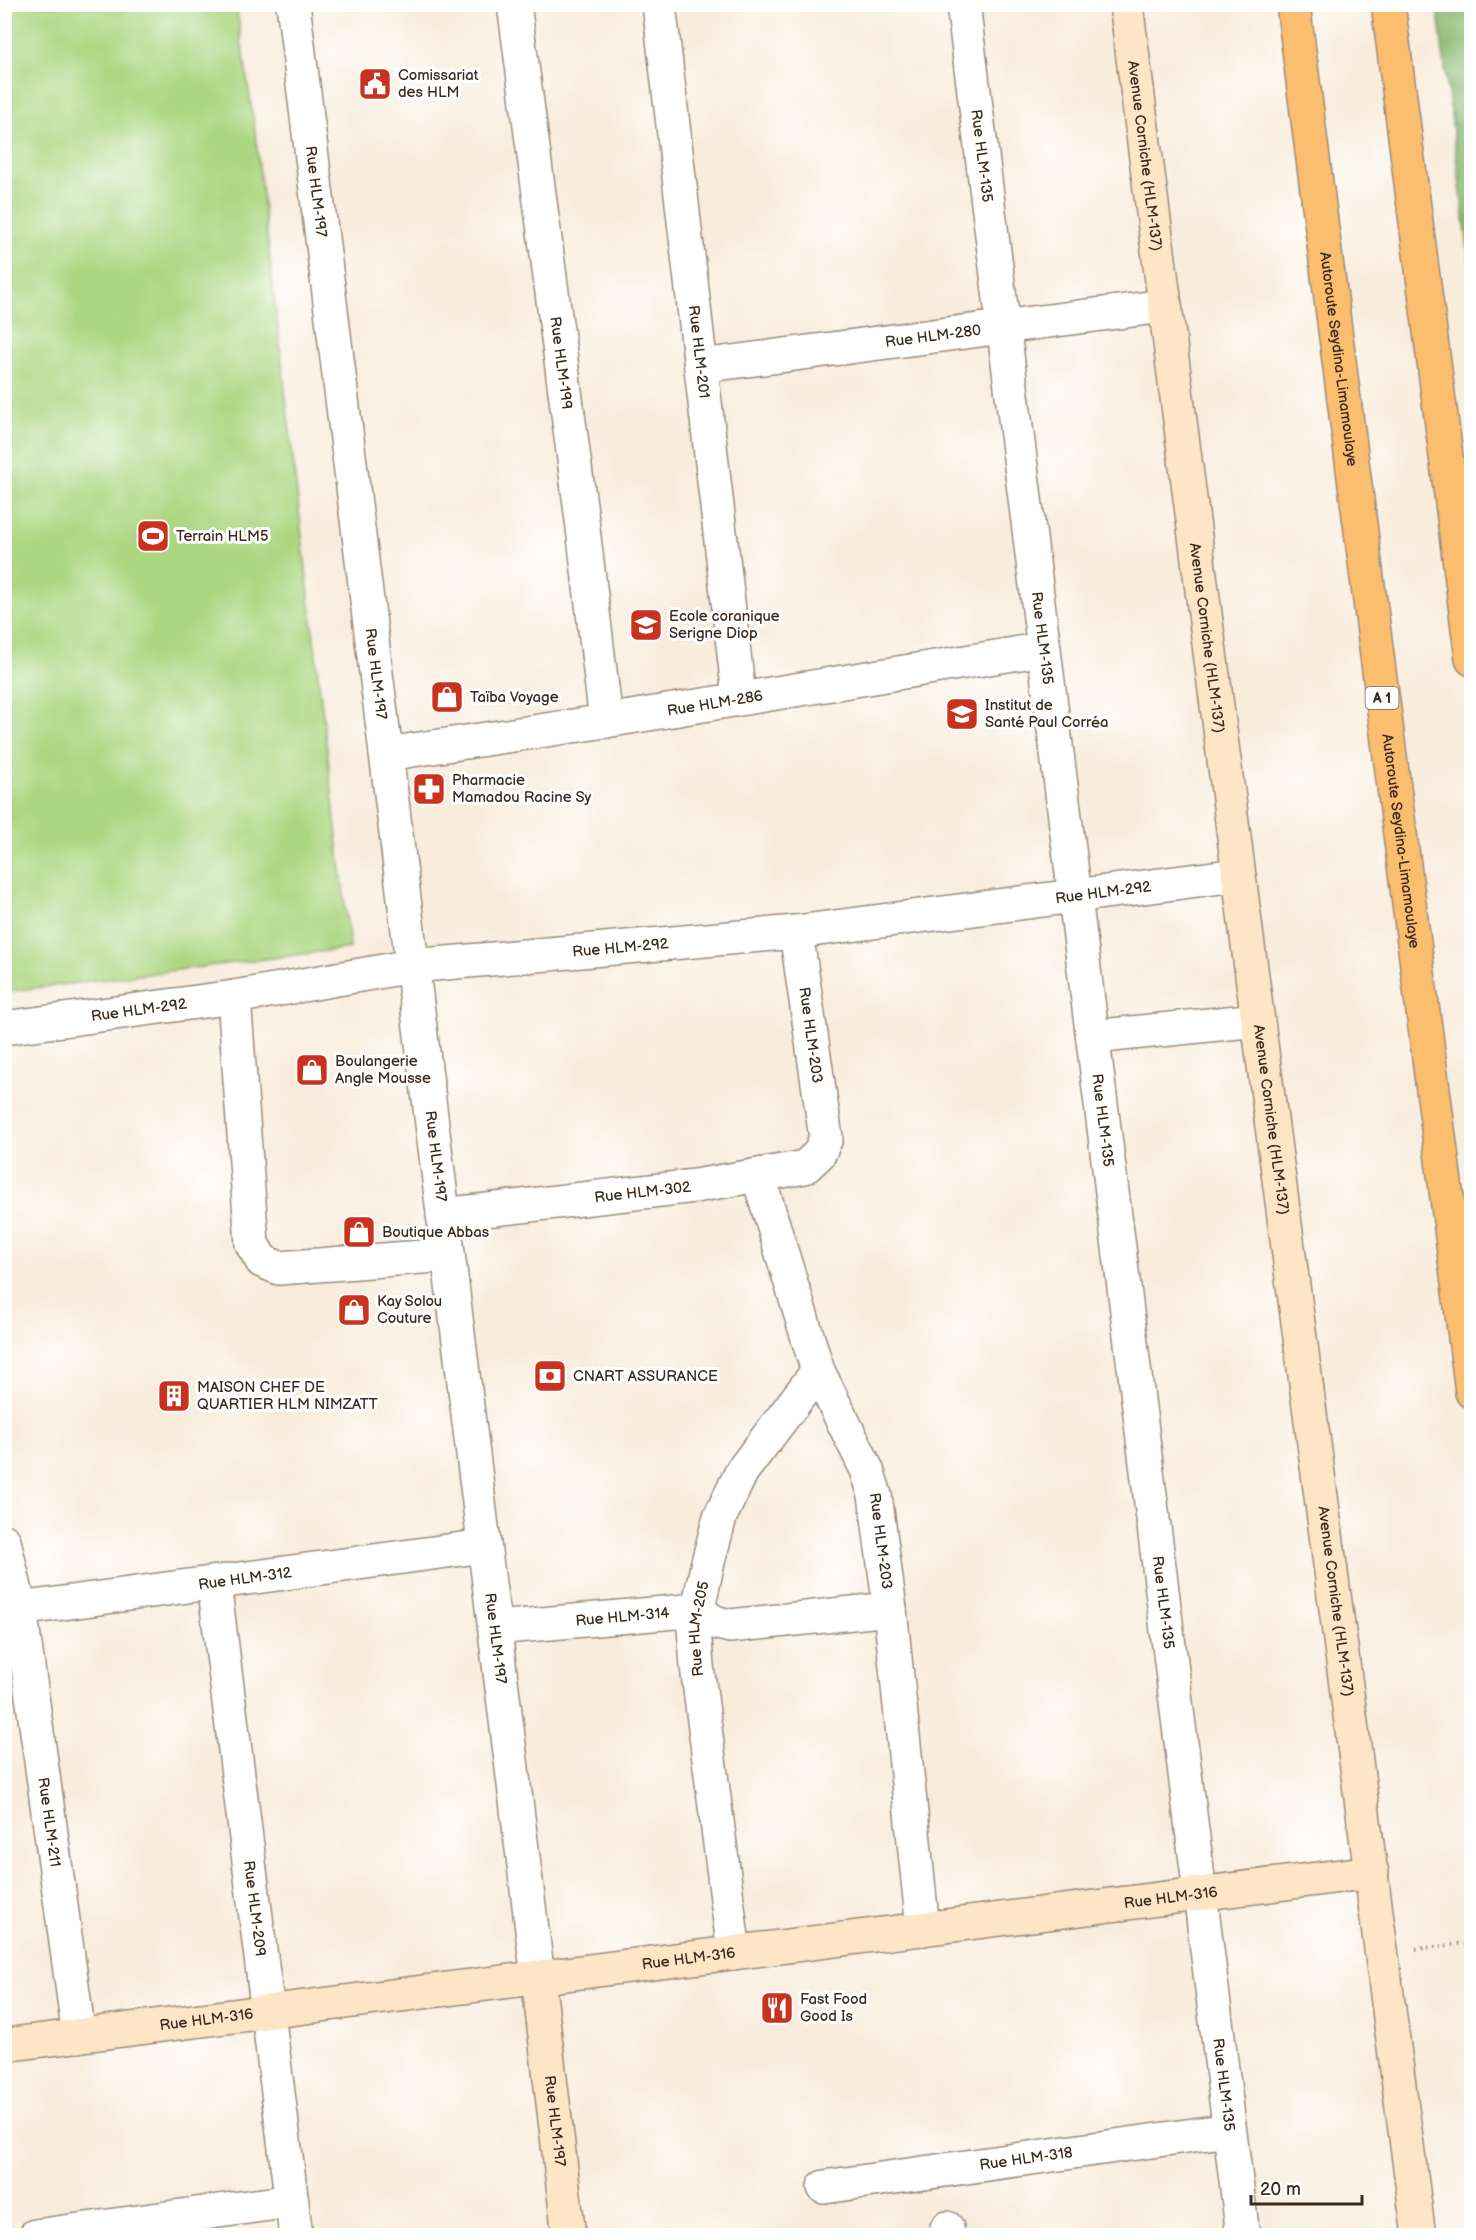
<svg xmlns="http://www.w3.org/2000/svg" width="1476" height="2240" viewBox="0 0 1476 2240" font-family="'Balsamiq Sans',sans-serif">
<rect width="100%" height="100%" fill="#fff"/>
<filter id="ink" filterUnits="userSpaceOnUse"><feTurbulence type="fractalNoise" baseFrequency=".0167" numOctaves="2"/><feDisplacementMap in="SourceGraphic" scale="12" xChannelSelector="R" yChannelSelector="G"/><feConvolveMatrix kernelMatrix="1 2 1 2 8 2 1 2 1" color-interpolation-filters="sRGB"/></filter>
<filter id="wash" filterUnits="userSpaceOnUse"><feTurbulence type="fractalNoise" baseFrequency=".008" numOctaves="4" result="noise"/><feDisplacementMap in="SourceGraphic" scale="24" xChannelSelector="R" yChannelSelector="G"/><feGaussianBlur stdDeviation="1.35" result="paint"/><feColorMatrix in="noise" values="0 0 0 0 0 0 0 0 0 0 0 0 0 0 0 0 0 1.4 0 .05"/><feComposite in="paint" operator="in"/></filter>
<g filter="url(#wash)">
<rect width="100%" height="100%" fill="#f8ecdb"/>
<!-- green -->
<path fill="#acd782" stroke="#748050" stroke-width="1.5" d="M4 5H236L254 124 350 948 5 992Z"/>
<!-- forest -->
<path fill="#89b870" stroke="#627147" stroke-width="1.5" d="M1437 5H1471V273Z"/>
</g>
<g filter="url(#ink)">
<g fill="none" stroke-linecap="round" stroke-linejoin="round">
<!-- street casing -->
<g stroke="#9a8b7c" stroke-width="36">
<g id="street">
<path id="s1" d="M293 4 538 1978"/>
<path id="s2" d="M514 4 582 520 606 721"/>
<path id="s3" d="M659 4 739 697"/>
<path id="s4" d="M963 4 1243 2236"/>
<path id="s5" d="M701 366 1164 306"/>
<path id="s6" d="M386 754 606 721 1044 649"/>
<path d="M234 997 252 1244 262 1261 279 1268 448 1255"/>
<path id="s7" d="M4 1028 234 997 412 966 796 932 1237 875"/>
<path d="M1093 1037 1257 1020"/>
<path id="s8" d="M758 1175 818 1371 867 1470 875 1495 890 1609 923 1929"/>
<path id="s9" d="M443 1215 695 1186 805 1167 819 1154 826 1138 796 932"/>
<path id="s10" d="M4 1541 20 1609 79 2036"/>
<path id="s11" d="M214 1583 296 2236"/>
<path id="s12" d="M4 1611 484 1546"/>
<path id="s13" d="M495 1628 686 1611H699L714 1622 730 1626 890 1609"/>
<path id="s14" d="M734 1953 697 1666 694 1628 707 1566 720 1517 742 1471 818 1371"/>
<path id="s15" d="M824 2187 1229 2130"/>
<path d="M947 2228 948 2236"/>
<path d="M35 2236 292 2201"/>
</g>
</g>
<!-- secondary casing -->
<g stroke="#9a8b7c" stroke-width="36">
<g id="secondary">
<path id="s16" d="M1126 4C1218 749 1324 1491 1419 2236"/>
<path id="s17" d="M538 1978 569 2236"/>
<path id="s18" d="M4 2045 1372 1872"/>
</g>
</g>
<!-- highway casing -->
<g stroke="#9a8b7c" stroke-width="36">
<g id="highway">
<path id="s19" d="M1293 4 1472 1392"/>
<path d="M1388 4 1472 659"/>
</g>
</g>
<!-- path -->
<path stroke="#9a8b7c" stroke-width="4" stroke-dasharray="1.5 4.5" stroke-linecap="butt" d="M1416 1949 1469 1943 1472 1959"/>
<!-- street -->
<use href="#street" stroke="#fff" stroke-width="33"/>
<!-- secondary -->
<use href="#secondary" stroke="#fde5c5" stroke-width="33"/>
<!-- highway -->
<use href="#highway" stroke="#fbbd6e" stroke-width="33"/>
</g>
</g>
<!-- icons -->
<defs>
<g id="civic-square" transform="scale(1.725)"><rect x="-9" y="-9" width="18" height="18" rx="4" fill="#c8321e" stroke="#fff"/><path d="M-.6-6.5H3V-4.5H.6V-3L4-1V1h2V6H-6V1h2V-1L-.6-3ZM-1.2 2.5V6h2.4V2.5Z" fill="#fff"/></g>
<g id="stadium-square" transform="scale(1.725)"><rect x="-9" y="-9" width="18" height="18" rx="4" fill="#c8321e" stroke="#fff"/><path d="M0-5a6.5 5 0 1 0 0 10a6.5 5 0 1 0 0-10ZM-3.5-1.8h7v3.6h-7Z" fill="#fff"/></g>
<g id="school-square" transform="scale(1.725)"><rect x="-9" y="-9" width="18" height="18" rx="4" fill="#c8321e" stroke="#fff"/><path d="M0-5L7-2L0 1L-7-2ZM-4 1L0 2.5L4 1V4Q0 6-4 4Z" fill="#fff"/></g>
<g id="shop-square" transform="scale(1.725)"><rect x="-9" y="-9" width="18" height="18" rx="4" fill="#c8321e" stroke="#fff"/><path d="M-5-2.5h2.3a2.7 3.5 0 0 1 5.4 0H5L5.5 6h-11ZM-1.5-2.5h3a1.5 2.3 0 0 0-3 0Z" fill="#fff"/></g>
<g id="university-square" transform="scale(1.725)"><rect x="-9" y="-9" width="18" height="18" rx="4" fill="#c8321e" stroke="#fff"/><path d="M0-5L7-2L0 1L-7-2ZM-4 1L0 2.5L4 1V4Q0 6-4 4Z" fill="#fff"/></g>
<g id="pharmacy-square" transform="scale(1.725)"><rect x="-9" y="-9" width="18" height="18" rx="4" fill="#c8321e" stroke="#fff"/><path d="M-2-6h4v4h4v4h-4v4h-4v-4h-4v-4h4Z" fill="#fff"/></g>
<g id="bank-square" transform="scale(1.725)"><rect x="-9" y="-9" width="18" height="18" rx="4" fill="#c8321e" stroke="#fff"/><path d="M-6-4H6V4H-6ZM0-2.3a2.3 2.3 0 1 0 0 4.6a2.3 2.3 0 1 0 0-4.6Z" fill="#fff"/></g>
<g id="building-square" transform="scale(1.725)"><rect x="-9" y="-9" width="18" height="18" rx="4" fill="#c8321e" stroke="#fff"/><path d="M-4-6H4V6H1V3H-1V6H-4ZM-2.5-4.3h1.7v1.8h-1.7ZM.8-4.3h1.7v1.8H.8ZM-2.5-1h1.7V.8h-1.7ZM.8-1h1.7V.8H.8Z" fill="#fff"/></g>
<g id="restaurant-square" transform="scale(1.725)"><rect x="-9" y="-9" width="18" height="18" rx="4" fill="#c8321e" stroke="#fff"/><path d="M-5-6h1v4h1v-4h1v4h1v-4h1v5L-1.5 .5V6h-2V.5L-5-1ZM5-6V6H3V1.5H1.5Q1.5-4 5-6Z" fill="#fff"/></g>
</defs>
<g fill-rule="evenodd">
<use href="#civic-square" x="375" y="84"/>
<use href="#stadium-square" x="153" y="536"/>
<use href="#school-square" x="646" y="625"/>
<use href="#shop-square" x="447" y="697"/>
<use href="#university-square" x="962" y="714"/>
<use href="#pharmacy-square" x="429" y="789"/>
<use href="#shop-square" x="312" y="1070"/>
<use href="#shop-square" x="359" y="1232"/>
<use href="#shop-square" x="354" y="1310"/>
<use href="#bank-square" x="550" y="1376"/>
<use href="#building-square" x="174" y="1396"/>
<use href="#restaurant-square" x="777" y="2008"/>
</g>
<g text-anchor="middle" stroke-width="6" stroke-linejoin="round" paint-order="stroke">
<!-- shield labels -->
<rect fill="#fff" stroke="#766a62" stroke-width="1.5" x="1365.5" y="687" width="33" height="22" rx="4.5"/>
<g font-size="14" font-weight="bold" fill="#3b2a1e">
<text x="1382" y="703">A 1</text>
</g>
<!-- poi labels -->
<g font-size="15" fill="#3b2a1e" stroke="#fff" text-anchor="start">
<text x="398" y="80">Comissariat<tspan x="398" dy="17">des HLM</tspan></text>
<text x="176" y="541">Terrain HLM5</text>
<text x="669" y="621">Ecole coranique<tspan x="669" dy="17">Serigne Diop</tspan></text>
<text x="470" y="702">Taïba Voyage</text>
<text x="985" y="710">Institut de<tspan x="985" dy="17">Santé Paul Corréa</tspan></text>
<text x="452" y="785">Pharmacie<tspan x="452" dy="17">Mamadou Racine Sy</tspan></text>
<text x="335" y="1066">Boulangerie<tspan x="335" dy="17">Angle Mousse</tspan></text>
<text x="382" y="1237">Boutique Abbas</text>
<text x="377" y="1306">Kay Solou<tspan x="377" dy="17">Couture</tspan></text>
<text x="573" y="1381">CNART ASSURANCE</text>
<text x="197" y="1392">MAISON CHEF DE<tspan x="197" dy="17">QUARTIER HLM NIMZATT</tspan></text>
<text x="800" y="2004">Fast Food<tspan x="800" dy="17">Good Is</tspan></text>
</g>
<!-- street labels -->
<g font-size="15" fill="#3b2a1e" stroke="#fff">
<text dy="5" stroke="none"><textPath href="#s4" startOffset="153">Rue HLM-135</textPath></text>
<text dy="5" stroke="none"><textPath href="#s16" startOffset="153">Avenue Corniche (HLM-137)</textPath></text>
<text dy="5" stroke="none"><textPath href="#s1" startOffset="189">Rue HLM-197</textPath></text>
<text dy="5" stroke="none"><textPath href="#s5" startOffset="234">Rue HLM-280</textPath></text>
<text dy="5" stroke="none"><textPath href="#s3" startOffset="350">Rue HLM-201</textPath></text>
<text dy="5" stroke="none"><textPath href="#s19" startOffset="358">Autoroute Seydina-Limamoulaye</textPath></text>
<text dy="5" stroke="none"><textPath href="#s2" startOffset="362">Rue HLM-199</textPath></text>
<text dy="5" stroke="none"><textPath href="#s4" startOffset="639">Rue HLM-135</textPath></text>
<text dy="5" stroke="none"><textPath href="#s16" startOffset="639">Avenue Corniche (HLM-137)</textPath></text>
<text dy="5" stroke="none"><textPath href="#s1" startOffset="675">Rue HLM-197</textPath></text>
<text dy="5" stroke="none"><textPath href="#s6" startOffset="333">Rue HLM-286</textPath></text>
<text dy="5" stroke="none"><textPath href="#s19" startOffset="844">Autoroute Seydina-Limamoulaye</textPath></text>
<text dy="5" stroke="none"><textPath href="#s7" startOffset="1108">Rue HLM-292</textPath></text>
<text dy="5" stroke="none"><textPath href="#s7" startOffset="622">Rue HLM-292</textPath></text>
<text dy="5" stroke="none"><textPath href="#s7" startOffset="136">Rue HLM-292</textPath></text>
<text transform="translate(811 1035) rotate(82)" y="5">Rue HLM-203</text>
<text dy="5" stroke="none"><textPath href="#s4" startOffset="1125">Rue HLM-135</textPath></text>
<text dy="5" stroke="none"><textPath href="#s16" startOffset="1125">Avenue Corniche (HLM-137)</textPath></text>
<text dy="5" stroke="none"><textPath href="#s1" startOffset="1161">Rue HLM-197</textPath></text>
<text dy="5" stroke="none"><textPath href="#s9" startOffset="201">Rue HLM-302</textPath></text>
<text dy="5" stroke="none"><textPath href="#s8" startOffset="388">Rue HLM-203</textPath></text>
<text dy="5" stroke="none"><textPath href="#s12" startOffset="243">Rue HLM-312</textPath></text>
<text dy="5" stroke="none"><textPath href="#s4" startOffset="1611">Rue HLM-135</textPath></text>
<text dy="5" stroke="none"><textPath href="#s16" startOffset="1611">Avenue Corniche (HLM-137)</textPath></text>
<text dy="5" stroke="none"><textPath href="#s13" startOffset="128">Rue HLM-314</textPath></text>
<text dy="5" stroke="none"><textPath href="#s14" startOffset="327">Rue HLM-205</textPath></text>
<text dy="5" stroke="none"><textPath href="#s1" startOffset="1647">Rue HLM-197</textPath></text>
<text dy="5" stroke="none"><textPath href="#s10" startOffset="285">Rue HLM-211</textPath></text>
<text dy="5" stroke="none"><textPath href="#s18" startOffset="1176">Rue HLM-316</textPath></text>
<text dy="5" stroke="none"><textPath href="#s11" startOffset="328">Rue HLM-209</textPath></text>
<text dy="5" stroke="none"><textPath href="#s18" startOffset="690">Rue HLM-316</textPath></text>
<text dy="5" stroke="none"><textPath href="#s18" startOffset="204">Rue HLM-316</textPath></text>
<text dy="5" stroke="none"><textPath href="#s4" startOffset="2097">Rue HLM-135</textPath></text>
<text dy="5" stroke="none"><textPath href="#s17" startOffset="144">Rue HLM-197</textPath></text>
<text dy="5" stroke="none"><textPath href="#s15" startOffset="204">Rue HLM-318</textPath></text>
</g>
</g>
<!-- margin -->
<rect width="1476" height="2240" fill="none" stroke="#fff" stroke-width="24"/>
<!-- scale -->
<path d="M1251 2195v9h111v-9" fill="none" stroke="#3b2a1e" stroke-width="3"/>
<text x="1260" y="2195" font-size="18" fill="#3b2a1e" stroke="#ffffff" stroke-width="4.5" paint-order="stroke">20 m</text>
</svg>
